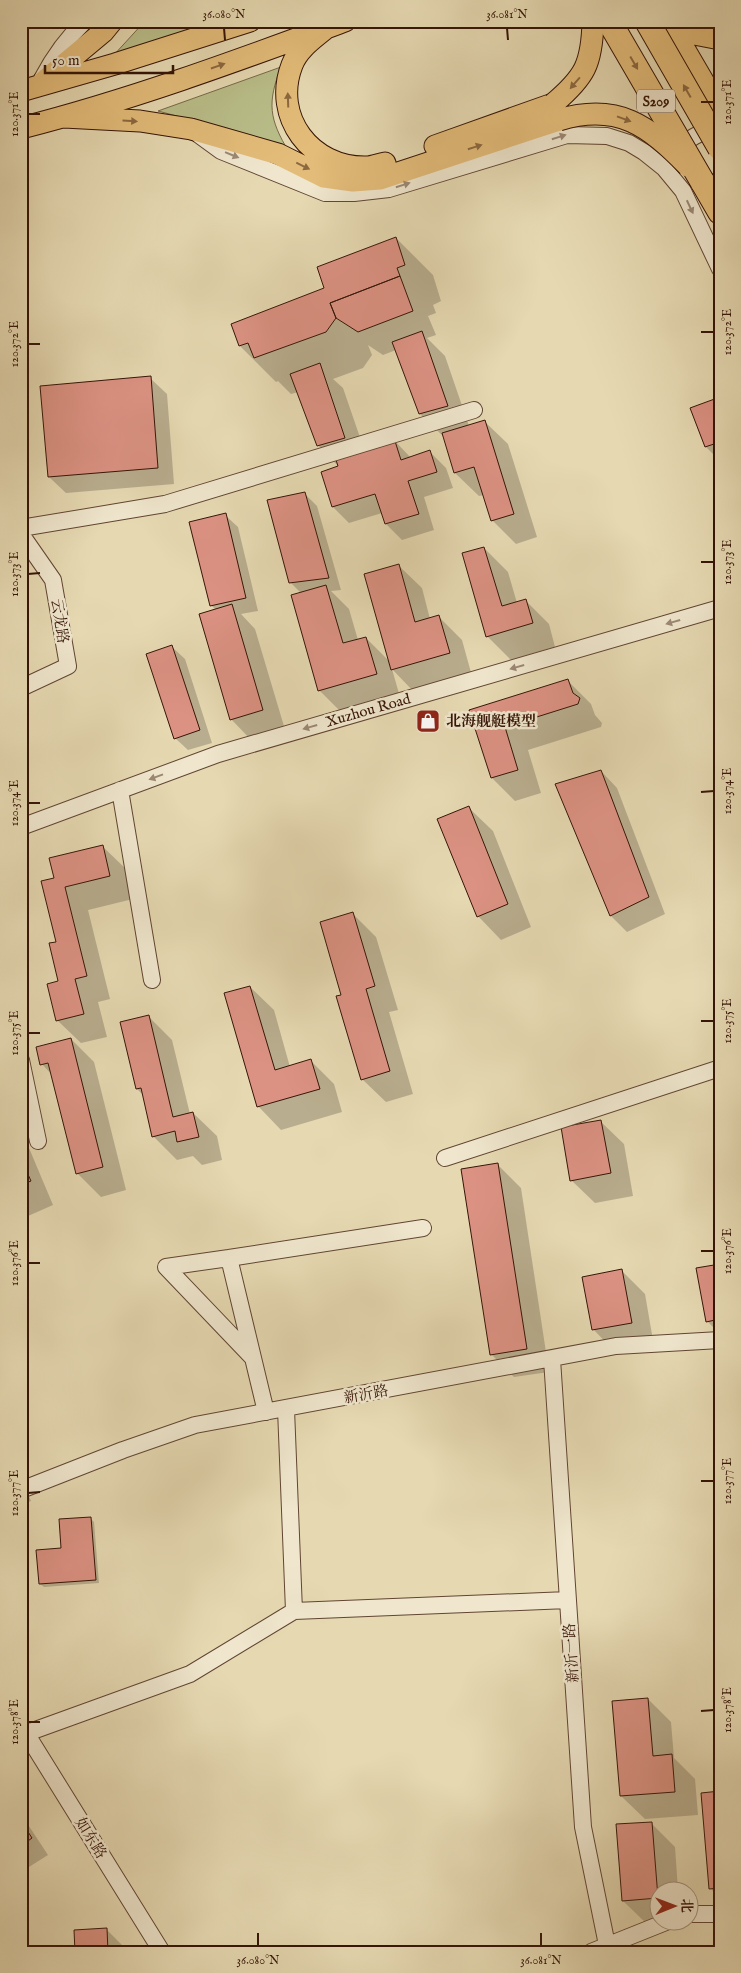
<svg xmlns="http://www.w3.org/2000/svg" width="741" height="1973" viewBox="0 0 741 1973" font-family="'IM FELL English','Noto Serif SC',serif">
<rect width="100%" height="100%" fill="#e6d9b2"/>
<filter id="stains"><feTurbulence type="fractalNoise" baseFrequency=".004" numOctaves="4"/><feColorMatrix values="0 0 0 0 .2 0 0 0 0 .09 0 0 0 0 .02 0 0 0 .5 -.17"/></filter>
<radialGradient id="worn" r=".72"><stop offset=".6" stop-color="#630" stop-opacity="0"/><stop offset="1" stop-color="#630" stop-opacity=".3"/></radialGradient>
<!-- green -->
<path fill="#b9be89" stroke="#776948" d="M145 21H213L112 57Z
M281 67C267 103 269 119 289 152L248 135 158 111Z"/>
<!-- shadow -->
<path fill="#0003" d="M396 238 433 275 441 301 433 305 436 313 428 316 436 335 427 338 445 356 469 426 484 421 508 444 537 537 516 544 492 520 484 495 479 496 455 473 444 437 420 414 396 350 383 355 368 345 372 355 363 368 333 379 343 388 364 449 394 440 411 458 430 452 446 468 453 488 424 497 434 530 402 540 386 524 382 513 349 523 333 507 339 467 318 445 298 392 291 394 278 381 276 382 240 346 326 289Z
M150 378 167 394 174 484 66 493 49 477Z
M720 398V461L706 447Z
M304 493 317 506 341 590 331 591 349 609 358 640 366 638 390 662 398 565 422 588 430 619 439 617 462 640 472 676 415 693 392 669 400 697 343 714 319 690 301 593 290 582Z
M225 515 238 527 258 611 241 614 255 629 286 733 254 743 231 719 216 610 211 605Z
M484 548 508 572 517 603 525 600 549 624 555 647 511 660 487 636Z
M172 647 185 659 212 743 188 750 175 738Z
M568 681 591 704 595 715 602 723 601 727 528 750 541 793 515 801 492 778 471 711Z
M601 771 617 788 665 914 627 932 611 916 557 785Z
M469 808 493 831 531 927 501 940 478 916Z
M102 846 126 869 133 899 88 910 110 999 98 1002 107 1037 81 1043 57 1020 60 982 56 879Z
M352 913 376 937 398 1010 389 1012 413 1094 386 1102 362 1079 343 996Z
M250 987 274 1010 290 1067 311 1061 334 1084 342 1112 281 1130 258 1106Z
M149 1017 172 1040 190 1114 193 1113 217 1136 222 1160 202 1165 193 1156 177 1160 153 1136 144 1096 137 1089Z
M71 1039 94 1062 126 1190 101 1197 77 1173 53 1076 42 1064Z
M600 1121 624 1144 633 1196 595 1203 571 1180Z
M21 1129 53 1205 28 1216 21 1209Z
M497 1164 521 1188 549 1372 514 1377 491 1354Z
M720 1265V1334L707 1321Z
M622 1271 645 1294 654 1346 616 1353 593 1329Z
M21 1478 31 1501 21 1505Z
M90 1518 94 1522 99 1583 44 1587 40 1584 62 1550Z
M648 1699 671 1722 674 1758 695 1779 698 1815 645 1819 621 1796Z
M720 1792V1898L710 1888Z
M21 1814 48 1855 21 1872Z
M651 1823 675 1847 678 1890H658V1920L681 1921 647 1924 623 1901Z
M106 1929 123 1946V1952H76Z"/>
<!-- building -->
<path fill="#dc9283" stroke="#351407" d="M396 237 405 265 397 268 400 276 330 303 336 318 326 332 254 358 248 343 239 346 231 324 324 288 317 267Z
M400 276 413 311 358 332 336 318 330 303Z
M422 331 448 406 419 414 392 342Z
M320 363 345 438 317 446 290 374Z
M151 376 158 468 48 477 40 386Z
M720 397V442L705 447 690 408Z
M485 420 514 514 491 521 474 467 454 473 442 433Z
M394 438 401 460 430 450 437 472 408 481 419 514 385 524 375 494 332 507 321 472 338 466 335 457Z
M305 492 329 578 289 583 267 500Z
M226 513 246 598 210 606 189 522Z
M484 547 502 606 526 599 533 623 486 637 462 553Z
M399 564 415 622 439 615 450 653 391 670 364 574Z
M326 585 343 643 366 637 377 674 318 691 291 595Z
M232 604 263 710 230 720 199 614Z
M172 645 200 730 174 739 146 654Z
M568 679 573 693 580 698 578 704 505 727 518 770 491 778 469 710Z
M601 770 649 897 610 916 555 784Z
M469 806 508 904 477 917 437 819Z
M103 845 110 876 65 887 87 976 75 979 84 1014 56 1021 47 984 58 981 49 943 56 942 41 881 54 878 49 858Z
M353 912 375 986 366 989 390 1071 361 1080 336 996 341 995 320 922Z
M250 986 275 1070 311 1059 320 1089 257 1107 224 993Z
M149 1015 173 1117 193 1112 199 1137 177 1142 175 1131 152 1137 141 1088 136 1089 120 1022Z
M71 1038 103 1167 76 1174 48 1063 40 1065 36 1047Z
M601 1120 611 1173 570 1181 561 1127Z
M21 1159 31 1181 21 1185Z
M498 1163 527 1349 490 1355 461 1169Z
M720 1264V1319L706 1322 696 1268Z
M622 1269 632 1323 592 1330 582 1277Z
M91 1517 96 1580 39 1584 36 1550 61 1548 59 1519Z
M648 1698 653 1756 672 1754 675 1792 620 1796 612 1701Z
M720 1791V1888L709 1889 701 1793Z
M21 1821 32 1838 21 1846Z
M652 1822 658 1898 622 1901 616 1824Z
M107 1928 108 1952H75L74 1930Z"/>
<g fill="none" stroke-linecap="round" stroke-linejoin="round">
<!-- minor casing -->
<g stroke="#614532" stroke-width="18">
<path id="minor" d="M42 79C53 58 68 37 85 21
M199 135 221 151 325 193H354L389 189 567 135 607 136 629 143 644 152 664 168 683 191 720 269
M676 153C687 138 700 132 718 128
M21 528 165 504 474 410
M21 534 53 580 68 666 21 688
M120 790 152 980
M21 827 218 754 720 608
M21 1060 38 1141
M445 1158 720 1068
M229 1258 423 1228
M252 1357 166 1267 229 1258 266 1412
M552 1359 583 1827 607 1945
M286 1409 294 1611
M21 1490 123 1450 195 1425 616 1346 720 1340
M21 1725 162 1952
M27 1733 190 1674 294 1611 568 1600
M688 1914H720
M591 1952 671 1920"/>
</g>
<!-- major casing -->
<g stroke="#351407" stroke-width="23">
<path id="major" d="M668 21 720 110
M676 21 689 33 720 39
M325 29C313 39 298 49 292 65 272 117 311 168 366 167 372 167 379 164 385 163
M43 82 103 32 112 21
M21 91 115 64 250 21
M64 117 140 121 191 129 278 154 324 177 353 181 380 179 559 120
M21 128C131 100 239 60 345 21
M435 146 553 104"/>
</g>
<!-- highway casing -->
<g stroke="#351407" stroke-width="26">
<path id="highway" d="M702 181 720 212"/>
</g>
<!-- minor -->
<use href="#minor" stroke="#efe6cd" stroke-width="16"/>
<!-- major -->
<use href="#major" stroke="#e3bc79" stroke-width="21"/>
<!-- highway -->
<use href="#highway" stroke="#e3bc79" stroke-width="24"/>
<!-- major-bridge casing -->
<g stroke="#351407" stroke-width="23" stroke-linecap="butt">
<path id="major-bridge" d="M553 104C585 77 592 64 593 21
M559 120C618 102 649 126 688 166"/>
</g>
<!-- highway-bridge casing -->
<g stroke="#351407" stroke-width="26" stroke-linecap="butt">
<path id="highway-bridge" d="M609 21 702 181
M647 21 720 148"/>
</g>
<!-- major-bridge -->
<use href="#major-bridge" stroke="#e3bc79" stroke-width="21"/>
<!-- highway-bridge -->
<use href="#highway-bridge" stroke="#e3bc79" stroke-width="24"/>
</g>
<!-- one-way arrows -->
<defs><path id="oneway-solid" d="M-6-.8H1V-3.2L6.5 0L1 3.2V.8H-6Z" transform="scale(1.25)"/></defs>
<g fill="#8c6840">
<use href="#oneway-solid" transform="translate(634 63) rotate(60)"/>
<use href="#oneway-solid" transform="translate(218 66) rotate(-19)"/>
<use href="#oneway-solid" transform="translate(575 83) rotate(131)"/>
<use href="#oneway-solid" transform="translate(687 91) rotate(-120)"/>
<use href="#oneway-solid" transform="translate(288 100) rotate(-92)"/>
<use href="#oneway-solid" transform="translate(624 119) rotate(20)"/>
<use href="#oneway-solid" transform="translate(130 121) rotate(3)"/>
<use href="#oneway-solid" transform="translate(475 147) rotate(-18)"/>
<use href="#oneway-solid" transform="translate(303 166) rotate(26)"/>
</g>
<g fill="#9b8874">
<use href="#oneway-solid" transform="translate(559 137) rotate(-17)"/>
<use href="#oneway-solid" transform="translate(232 155) rotate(22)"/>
<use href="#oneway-solid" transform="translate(403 185) rotate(-17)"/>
<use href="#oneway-solid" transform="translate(690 207) rotate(65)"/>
<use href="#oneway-solid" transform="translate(673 622) rotate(164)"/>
<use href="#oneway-solid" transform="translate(517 667) rotate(164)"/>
<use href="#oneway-solid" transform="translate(310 727) rotate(164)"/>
<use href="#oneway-solid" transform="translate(156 777) rotate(160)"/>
</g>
<!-- ticks -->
<path fill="none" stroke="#351407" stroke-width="2" d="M224 28 225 40M507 28 508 40M701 102H714M28 114H40M701 332H714M28 344H40M701 562H714M28 574 40 573M701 792 714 791M28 803H40M701 1021H714M28 1033H40M701 1251H714M28 1263H40M701 1481H714M28 1493 40 1492M701 1711 714 1710M28 1722H40M258 1933V1946M541 1933V1946"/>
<!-- icons -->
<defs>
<g id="shop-square" transform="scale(1.25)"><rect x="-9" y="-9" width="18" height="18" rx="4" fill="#8f2418" stroke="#efe6cd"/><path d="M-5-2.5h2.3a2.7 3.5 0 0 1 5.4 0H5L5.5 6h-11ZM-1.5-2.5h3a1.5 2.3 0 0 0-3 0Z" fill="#fff"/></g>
</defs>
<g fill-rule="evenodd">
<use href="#shop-square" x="428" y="721"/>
</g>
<g text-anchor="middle" stroke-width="5" stroke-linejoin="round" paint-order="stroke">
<!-- shield labels -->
<rect fill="#efe6cd" stroke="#6d5342" stroke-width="1" x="637" y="89.5" width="38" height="23" rx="4"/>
<g font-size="14" font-weight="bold" fill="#351407">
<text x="656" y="106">S209</text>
</g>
<!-- street labels -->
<g font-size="15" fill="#351407" stroke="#efe6cd">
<text transform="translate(60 621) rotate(81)" y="5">云龙路</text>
<text transform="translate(368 710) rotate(-16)" y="5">Xuzhou Road</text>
<text transform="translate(366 1394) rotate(-10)" y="5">新沂路</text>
<text transform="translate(571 1653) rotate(-94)" y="5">新沂一路</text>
<text transform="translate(91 1838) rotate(58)" y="5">如东路</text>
</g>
<!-- poi labels -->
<g font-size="15" font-weight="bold" fill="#351407" stroke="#efe6cd" text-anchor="start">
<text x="446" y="726">北海舰艇模型</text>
</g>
</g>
<!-- margin -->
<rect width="741" height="1973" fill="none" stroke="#e6d9b2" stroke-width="55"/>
<!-- north arrow -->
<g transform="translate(674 1906) rotate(89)"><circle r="24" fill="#efe6cd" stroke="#a5927e"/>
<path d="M0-4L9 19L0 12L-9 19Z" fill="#8f2418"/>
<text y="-8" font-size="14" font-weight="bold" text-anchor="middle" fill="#351407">北</text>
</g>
<!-- scale -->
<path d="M45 65v8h128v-8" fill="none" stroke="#351407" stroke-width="2.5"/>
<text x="52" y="65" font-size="15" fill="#351407" stroke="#efe6cd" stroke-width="4" paint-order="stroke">50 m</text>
<rect x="28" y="28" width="686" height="1918" fill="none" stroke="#351407" stroke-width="2"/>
<g font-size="12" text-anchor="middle" fill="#351407">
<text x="224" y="18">36.080°N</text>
<text x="507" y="18">36.081°N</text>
<text transform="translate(727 102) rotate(-90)" y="4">120.371°E</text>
<text transform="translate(14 114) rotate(-90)" y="4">120.371°E</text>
<text transform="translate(727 332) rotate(-90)" y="4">120.372°E</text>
<text transform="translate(14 344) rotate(-90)" y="4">120.372°E</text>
<text transform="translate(727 562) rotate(-90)" y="4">120.373°E</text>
<text transform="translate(14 574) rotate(-90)" y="4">120.373°E</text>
<text transform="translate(727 791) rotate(-90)" y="4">120.374°E</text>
<text transform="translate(14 803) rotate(-90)" y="4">120.374°E</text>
<text transform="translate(727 1021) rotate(-90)" y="4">120.375°E</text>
<text transform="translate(14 1033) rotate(-90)" y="4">120.375°E</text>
<text transform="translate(727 1251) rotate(-90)" y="4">120.376°E</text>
<text transform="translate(14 1263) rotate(-90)" y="4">120.376°E</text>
<text transform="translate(727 1481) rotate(-90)" y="4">120.377°E</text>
<text transform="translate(14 1493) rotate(-90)" y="4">120.377°E</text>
<text transform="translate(727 1710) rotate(-90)" y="4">120.378°E</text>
<text transform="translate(14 1722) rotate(-90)" y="4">120.378°E</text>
<text x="258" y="1964">36.080°N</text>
<text x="541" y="1964">36.081°N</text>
</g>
<rect width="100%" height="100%" filter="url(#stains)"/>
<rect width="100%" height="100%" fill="url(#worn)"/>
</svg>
